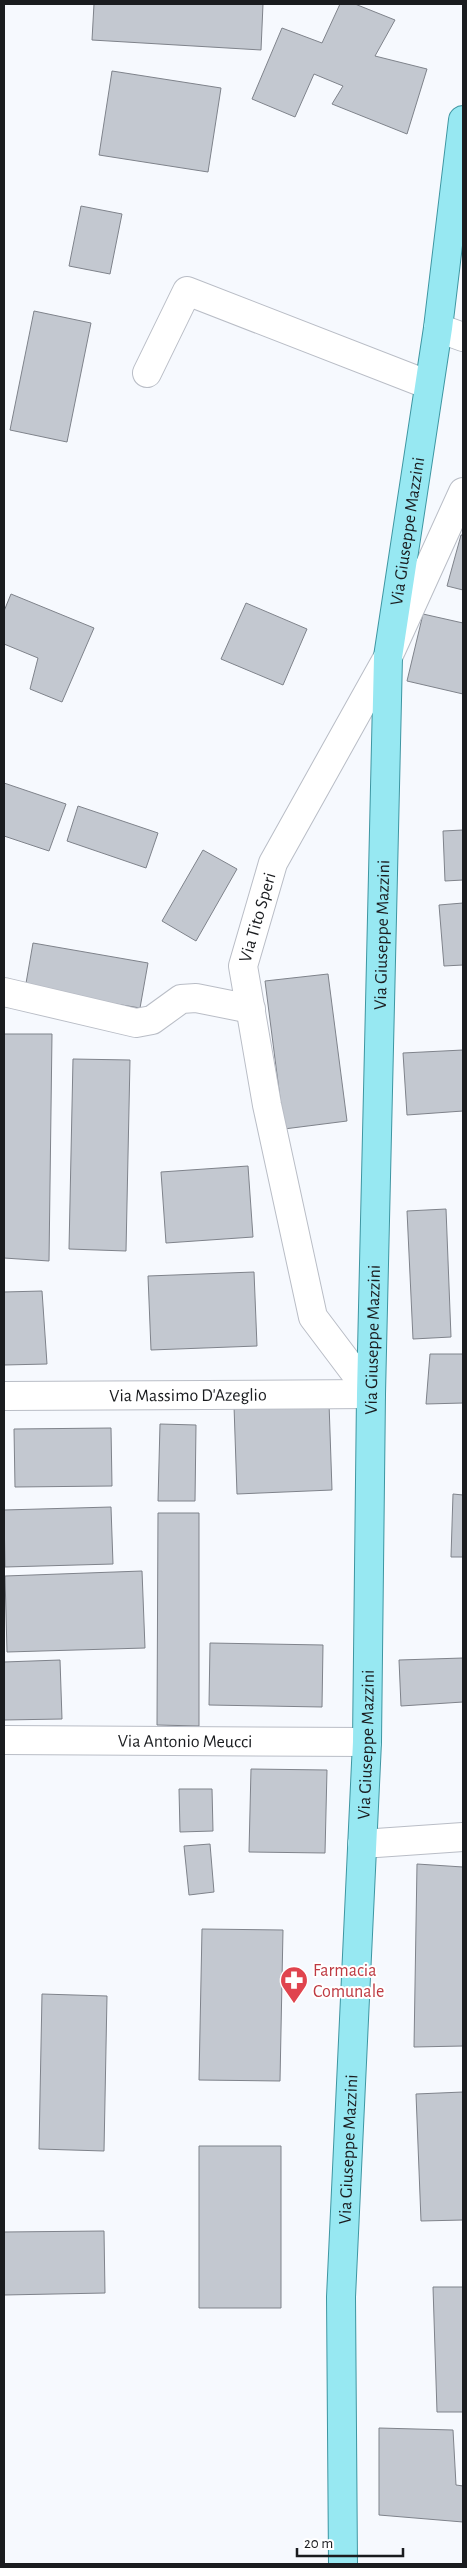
<svg xmlns="http://www.w3.org/2000/svg" width="467" height="2568" viewBox="0 0 467 2568" font-family="'Alegreya Sans',sans-serif">
<rect width="100%" height="100%" fill="#f6f9fe"/>
<!-- building -->
<path fill="#c3c8d0" stroke="#7f838b" d="M94 4H263L261 50 92 40Z
M340 4H355L395 20 375 56 427 69 407 134 332 104 343 86 314 74 295 117 252 99 282 28 322 43Z
M112 71 221 88 208 172 99 155Z
M81 206 122 214 110 274 69 266Z
M34 311 91 323 67 442 10 430Z
M461 535H463V590L447 586Z
M11 594 94 628 62 702 30 689 38 658 4 644V611Z
M246 603 307 629 283 685 221 659Z
M423 614 463 623V694L407 681Z
M4 783 66 804 49 851 4 836Z
M78 806 158 833 146 868 67 841Z
M463 830V880L445 881 443 831Z
M203 850 237 869 196 941 162 921Z
M463 903V965L444 966 439 905Z
M33 943 148 963 140 1008 25 989Z
M328 974 347 1121 284 1129 265 981Z
M4 1034H52L49 1261 4 1258Z
M463 1050V1111L407 1115 403 1053Z
M73 1059 130 1060 126 1251 69 1249Z
M248 1166 253 1237 166 1243 161 1172Z
M446 1209 451 1337 413 1339 407 1211Z
M254 1272 257 1346 151 1350 148 1276Z
M42 1291 47 1364 4 1365V1292Z
M430 1354H463V1403L426 1404Z
M329 1403 332 1490 237 1494 234 1406Z
M160 1424 196 1425 195 1501H158Z
M111 1428 112 1486 15 1487 14 1429Z
M453 1494 463 1495V1557H451Z
M111 1507 113 1564 5 1567 4 1510Z
M158 1513H199V1726L157 1725Z
M142 1571 145 1648 7 1652 5 1576Z
M210 1643 323 1645 322 1707 209 1705Z
M463 1658V1702L401 1706 399 1660Z
M60 1660 62 1719 4 1720V1662Z
M251 1769 327 1770 325 1853 249 1852Z
M179 1789H212L213 1831 180 1832Z
M210 1844 214 1892 189 1895 184 1846Z
M417 1864 463 1867V2046L414 2047Z
M202 1929 283 1930 280 2081 199 2080Z
M42 1994 107 1996 104 2151 39 2149Z
M463 2092V2220L421 2221 416 2094Z
M199 2146H281V2308H199Z
M104 2231 105 2293 4 2295V2232Z
M433 2287H463V2412H437Z
M379 2428 453 2430 456 2485 463 2486V2522L379 2515Z"/>
<g fill="none" stroke-linecap="round" stroke-linejoin="round">
<!-- minor casing -->
<g stroke="#b9bdc6" stroke-width="30">
<g id="minor">
<path d="M438 328 463 337"/>
<path d="M147 373 187 291 429 385"/>
<path d="M4 992 136 1023 152 1020 181 999 196 998 251 1009"/>
<path id="s1" d="M371 1394 313 1317 267 1105 243 966 273 863 388 657 463 492"/>
<path id="s2" d="M4 1396 371 1394"/>
<path id="s3" d="M4 1740 367 1742"/>
<path d="M362 1844 463 1837"/>
</g>
</g>
<!-- major casing -->
<g stroke="#3e96a2" stroke-width="30">
<g id="major">
<path id="s4" d="M343 2564 341 2297 367 1742 371 1394 388 657 438 328 463 120"/>
</g>
</g>
<!-- minor -->
<use href="#minor" stroke="#fff" stroke-width="28"/>
<!-- major -->
<use href="#major" stroke="#97e8f2" stroke-width="28"/>
</g>
<!-- icons -->
<defs>
<g id="pharmacy-pin" transform="scale(1.4375)"><path d="M0 17L-7.5 6A9.5 9.5 0 1 1 7.5 6Z" fill="#e0444e" stroke="#fff"/><path d="M-2-6h4v4h4v4h-4v4h-4v-4h-4v-4h4Z" fill="#fff"/></g>
</defs>
<g fill-rule="evenodd">
<use href="#pharmacy-pin" x="294" y="1980"/>
</g>
<g text-anchor="middle" stroke-width="4" stroke-linejoin="round" paint-order="stroke">
<!-- street labels -->
<g font-size="18" fill="#1a1c1f" stroke="#fff">
<text dy="6" stroke="none"><textPath href="#s4" startOffset="2035">Via Giuseppe Mazzini</textPath></text>
<text dy="6" stroke="none"><textPath href="#s1" startOffset="505">Via Tito Speri</textPath></text>
<text dy="6" stroke="none"><textPath href="#s4" startOffset="1630">Via Giuseppe Mazzini</textPath></text>
<text dy="6" stroke="none"><textPath href="#s4" startOffset="1225">Via Giuseppe Mazzini</textPath></text>
<text dy="6" stroke="none"><textPath href="#s2" startOffset="184">Via Massimo D'Azeglio</textPath></text>
<text dy="6" stroke="none"><textPath href="#s3" startOffset="181">Via Antonio Meucci</textPath></text>
<text dy="6" stroke="none"><textPath href="#s4" startOffset="820">Via Giuseppe Mazzini</textPath></text>
<text dy="6" stroke="none"><textPath href="#s4" startOffset="415">Via Giuseppe Mazzini</textPath></text>
</g>
<!-- health labels -->
<g font-size="18" fill="#be3a42" stroke="#fff" text-anchor="start">
<text x="313" y="1976">Farmacia<tspan x="313" dy="21">Comunale</tspan></text>
</g>
</g>
<!-- border -->
<rect width="467" height="2568" fill="none" stroke="#1a1c1f" stroke-width="10"/>
<!-- scale -->
<path d="M297 2548v8h106v-8" fill="none" stroke="#1a1c1f" stroke-width="2.5"/>
<text x="304" y="2548" font-size="15" fill="#1a1c1f" stroke="#ffffff" stroke-width="4" paint-order="stroke">20 m</text>
</svg>
